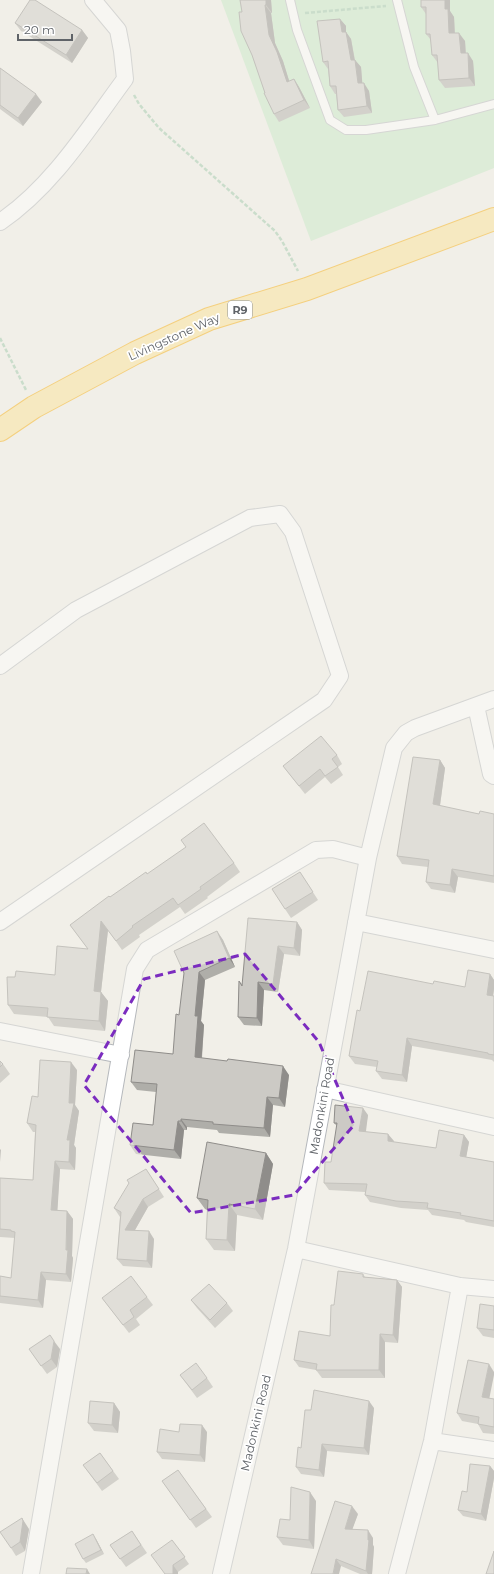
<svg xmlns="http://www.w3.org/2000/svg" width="494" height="1574" viewBox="0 0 494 1574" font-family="Montserrat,sans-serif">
<rect width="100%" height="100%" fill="#f1efe8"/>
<!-- green -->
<path fill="#c5e8c5" d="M221 0H494V168L311 241Z"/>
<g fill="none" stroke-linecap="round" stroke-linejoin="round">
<!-- lane casing -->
<g stroke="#b5b8bc" stroke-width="10">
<path id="lane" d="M290 0 297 30 330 120 346 130H366L435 120
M397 0 414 67 435 120 494 104"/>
</g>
<!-- street casing -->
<g stroke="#b5b8bc" stroke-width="18">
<path id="street" d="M0 222C52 187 88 129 125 79L122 51 118 30 93 0
M0 666 76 610 250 518 280 514 293 532 340 676 324 700 0 922
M476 706 491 774 494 776
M356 922 494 950
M0 1031 121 1055
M325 1089 494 1127
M296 1249 460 1286 494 1289
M432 1441 494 1450
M31 1574 135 969 147 950 316 850 333 849 368 858
M221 1574 296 1249 368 858 394 748 406 733 415 728 494 699
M397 1574 432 1441 460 1286"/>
</g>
<!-- highway casing -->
<g stroke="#f9ab00" stroke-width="24">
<path id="highway" d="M0 430 34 407 135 353 209 319 307 289 494 219"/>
</g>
<!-- path -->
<path stroke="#9cc7a9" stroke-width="2.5" stroke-dasharray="4 2" stroke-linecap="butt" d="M305 13 386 6
M134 95 139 104 159 128 275 231 282 241 298 271
M0 338 26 390"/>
<!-- lane -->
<use href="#lane" stroke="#fff" stroke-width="8"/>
<!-- street -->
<use href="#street" stroke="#fff" stroke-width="16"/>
<!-- highway -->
<use href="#highway" stroke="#fde293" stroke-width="22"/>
</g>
<!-- wall -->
<path fill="#afaea9" d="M271 0 272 13H271L275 43 283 61 289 81 294 79 299 87 310 108 279 122 274 114 265 93 252 55 242 12Z
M421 0 450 11 454 17 455 33 465 41 466 53 473 61 475 86 445 88 439 80 438 63 432 55 431 40 426 34V14L421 7Z
M340 19 346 26V32L351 39 355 60 361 67 362 83 369 91 372 113 344 117 338 110 336 94H335L330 86 328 69 323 62Z
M15 23 82 30 88 38 72 63 21 31Z
M0 68 42 102 23 126 0 109Z
M337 755 342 764 338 767 343 775 331 784 325 777 305 794 283 766Z
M440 760 445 768 440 806 479 814H494V883L458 877 455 893 431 889 426 882 428 867 402 864 397 856Z
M234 863 240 872 207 897 208 898 185 914 180 907 139 935 140 937 122 950 108 930 101 992 108 1001 105 1031 54 1026 48 1017 14 1014 8 1005 15 977 55 975 88 949 70 925 110 897 147 874Z
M300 872 318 900 291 918 285 909Z
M297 922 302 930 300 956 284 954 278 992 264 990 262 1026 244 1025 238 1017 239 981 242 984Z
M217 931 223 940 235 967 205 980 201 1021 204 1025 202 1058 289 1075 285 1107 273 1105 270 1137 219 1133 217 1130 187 1127V1130H184L181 1159 136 1154 130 1145 153 1125 156 1092 137 1090 131 1082 173 1054 179 1015Z
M490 974 494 980V989L493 996H494V1062L492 1060 412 1046 407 1082 382 1079 376 1071 377 1067 355 1064 349 1056 360 1011 433 984 465 987Z
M0 1061 3 1064 10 1074 0 1083Z
M77 1070 75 1105 79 1111 74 1145 76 1148 75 1170 60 1169 57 1210 67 1211 73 1219 72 1256 73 1258 71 1282 46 1280 43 1308 0 1303V1276L11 1278 15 1238 0 1237V1178L33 1180 35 1132H33L27 1123 38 1097Z
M368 1115 365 1132 388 1134 393 1142 436 1148 464 1135 469 1142 466 1157 494 1162V1227L466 1222 464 1220 432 1215 428 1210 401 1208 370 1202 365 1195V1192L329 1190 324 1183 331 1162 337 1126 334 1123Z
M266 1153 273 1164 263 1220 237 1215 235 1251 214 1250 206 1239 207 1210 205 1209 197 1198Z
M146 1169 164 1197 148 1207 135 1230 154 1239 152 1268 123 1266 117 1259 120 1217 114 1208Z
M363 1274 365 1277 397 1280 402 1287 398 1343 385 1342V1378H322L316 1370 299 1367 294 1360 330 1336 334 1305Z
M147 1297 153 1305 136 1319 140 1325 129 1333 102 1298Z
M191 1300 227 1303 233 1311 215 1328 197 1308Z
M494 1306V1338L483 1336 477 1328Z
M29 1349H60L57 1367 47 1374Z
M180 1375 207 1378 213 1387 197 1398Z
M494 1399V1434L483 1433 478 1424 462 1421 457 1413Z
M114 1403 120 1412 118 1433 94 1431 88 1423Z
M374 1408 369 1455 327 1451 324 1477 301 1474 296 1467 311 1410Z
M179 1432H207L205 1462 162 1459 157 1452Z
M100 1453 119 1479 102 1491 83 1465Z
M490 1466 494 1471V1478L486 1521 463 1516 458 1510 467 1492Z
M178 1470 212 1517 196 1528 162 1481Z
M316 1501 314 1549 283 1545 277 1537 290 1520Z
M358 1514 352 1529 373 1538V1545L374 1547 372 1574H360L341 1566 311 1574Z
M29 1529 25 1551 16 1556 11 1548Z
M132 1531 147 1553 126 1567 110 1545Z
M96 1539 104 1554 86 1563 83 1559Z
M172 1540 189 1564 178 1572V1574H165Z"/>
<!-- shaded-wall -->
<path fill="#8f8d8a" d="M266 0H271L272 13 266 5Z
M445 0H450V11L454 17 455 41 449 33 445 9Z
M265 5 271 13 275 43 283 61 292 90 287 82 269 35Z
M340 19 346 26V32L351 39 356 68 351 60 342 32Z
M82 30 88 38 72 63 66 55Z
M459 33 465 41 466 62 461 53Z
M468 53 473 61 475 86 469 78Z
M355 60 361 67 363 91 358 83Z
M294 79 299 87 310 108 304 100Z
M364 83 369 91 372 113 367 106Z
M36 94 42 102 23 126 18 118Z
M440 760 445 768 439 812 433 804Z
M452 869 458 877 455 893 450 885Z
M101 921 108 930 100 1000 94 991Z
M297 922 302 930 300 956 294 948Z
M217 931 223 940 235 967 229 958Z
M278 946 284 954 278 992 273 984Z
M199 972 205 980 201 1021 204 1025 201 1066 195 1057V1016Z
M490 974 494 980V989L492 1003 487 995Z
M258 982 264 990 262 1026 257 1018Z
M101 992 108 1001 105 1031 99 1021Z
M407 1038 412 1046 407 1082 402 1075Z
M71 1062 77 1070 75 1105 79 1111 74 1145 76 1148 75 1170 69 1162 67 1140Z
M283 1066 289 1075 285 1107 279 1098Z
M267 1097 273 1105 270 1137 264 1128Z
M363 1108 368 1115 365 1139 359 1131Z
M181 1119 187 1127V1130L181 1121Z
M178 1121 184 1130 181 1159 174 1150Z
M388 1134 394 1141 393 1148 388 1141Z
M464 1135 469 1142 465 1164 460 1156Z
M0 1149 1 1150 0 1162Z
M266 1153 273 1164 263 1220 255 1209Z
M55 1161 60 1169 57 1218 51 1210Z
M143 1199 148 1207 131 1237 125 1230Z
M229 1204 237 1215 235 1251 227 1240Z
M67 1211 73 1219 72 1256 73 1258 71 1282 66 1274Z
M149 1231 154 1239 152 1268 147 1261Z
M41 1272 46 1280 43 1308 38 1300Z
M397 1280 402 1287 398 1343 393 1335Z
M380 1334 385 1342V1378L379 1370Z
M54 1341 60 1349 57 1367 51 1359Z
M489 1364 494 1372V1375L488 1405 482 1397Z
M369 1401 374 1408 369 1455 364 1448Z
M114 1403 120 1412 118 1433 112 1425Z
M202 1425 207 1432 205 1462 200 1455Z
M322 1444 327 1451 324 1477 319 1470Z
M490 1466 494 1471V1478L486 1521 481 1514Z
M310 1492 316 1501 314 1549 309 1540Z
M352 1506 358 1514 350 1536 345 1529Z
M22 1518 29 1529 25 1551 20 1542Z
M368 1530 373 1538V1545L374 1547 372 1574H368L366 1571Z
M93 1534 96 1539 104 1554 101 1550Z
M336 1559 341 1566 339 1574H333Z
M173 1565 178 1572V1574H173Z
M87 1569 90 1574H86Z"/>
<!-- building -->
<path fill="#cccac5" stroke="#8f8d8a" d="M30 0H35L82 30 66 55 15 23Z
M240 0H266V5H265L269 35 277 52 287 82 294 79 304 100 274 114 264 93H265L252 55 241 31 239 12H242Z
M421 0H445V9H448L449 33H459L461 53H468L469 78 439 80 437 55H432L430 34H426V7H421Z
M340 19 342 32H346L351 60H355L358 83H364L367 106 338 110 336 86H330L328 61 323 62 317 21Z
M0 68 36 94 18 118 0 105Z
M321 736 337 755 332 759 338 767 325 776 320 769 299 786 283 766Z
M413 757 440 760 433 804 479 814 480 811 494 814V876L452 869 450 885 426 882 429 860 397 856Z
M204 823 234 863 200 887 201 889 178 905 173 898 132 926 133 927 116 941 101 921 94 991 101 992 99 1021 47 1017 48 1008 8 1005 7 977H15L16 971 55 975 57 946 88 949 70 925 109 896 110 897 146 872 147 874 186 847 181 840Z
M300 872 313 892 285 909 272 889Z
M248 918 297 922 294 948 278 946 273 984 258 982 257 1018 238 1017 239 981 242 986Z
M217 931 229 958 199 972 195 1016H198L195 1057 227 1061 228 1059 283 1066 279 1098 267 1097 264 1128 213 1124V1122L181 1119V1121H178L174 1150 130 1145 133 1123 153 1125 157 1084 131 1082 135 1050 173 1054 176 1014 179 1015 184 973 174 951Z
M468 970 490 974 487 995 494 996V1055L488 1054V1053L407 1038 402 1075 376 1071 378 1061 349 1056 357 1010 360 1011 368 971 433 984 434 981 465 987Z
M40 1060 71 1062 69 1103H74L67 1140H70L69 1162 55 1161 51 1210 67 1211 66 1250H68L66 1274 41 1272 38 1300 0 1296V1276L11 1278 15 1232 11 1231V1230L0 1229V1178L33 1180 36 1125 27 1123 32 1096 38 1097Z
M0 1061 3 1064 0 1067Z
M335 1105 363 1108 359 1131 388 1134V1141L436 1148 439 1130 464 1135 460 1156 494 1162V1221L460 1215 461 1213 427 1208 428 1203 396 1201 365 1195 367 1184 324 1183 325 1162H331L337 1123H334Z
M207 1142 266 1153 255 1209 229 1204 227 1240 206 1239 208 1200 197 1198Z
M146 1169 159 1189 143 1199 125 1230 149 1231 147 1261 117 1259 121 1212 114 1208 129 1183 127 1180Z
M338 1271 363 1274V1277L397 1280 393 1335 380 1334 379 1370H316L317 1364 294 1360 299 1331 330 1336 331 1305H334Z
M131 1276 147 1297 130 1310 134 1317 123 1325 102 1298Z
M209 1284 227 1303 210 1320 191 1300Z
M480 1304 494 1306V1330L477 1328Z
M50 1335 54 1341 51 1359 41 1366 29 1349Z
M468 1360 489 1364 482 1397 494 1399V1427L478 1424 479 1417 457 1413Z
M196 1363 207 1378 192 1390 180 1375Z
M314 1390 369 1401 364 1448 322 1444 319 1470 296 1467 298 1447 301 1448 305 1410H311Z
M90 1401 114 1403 112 1425 88 1423Z
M180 1424 202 1425 200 1455 157 1452 160 1429 179 1432Z
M100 1453 113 1471 97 1483 83 1465Z
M470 1464 490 1466 481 1514 458 1510 462 1491 467 1492Z
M178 1470 206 1509 190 1520 162 1481Z
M291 1487 310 1492 309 1540 277 1537 280 1519 290 1520Z
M335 1501 352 1506 345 1529 368 1530V1540H369L366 1571 336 1559 333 1574H311Z
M22 1518 23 1521 20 1542 11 1548 0 1532Z
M132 1531 141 1545 120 1559 110 1545Z
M93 1534 101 1550 83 1559 75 1544Z
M172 1540 185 1557 173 1565V1574H165L151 1555Z
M494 1551V1574H486Z
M67 1568 87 1569 86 1574H66Z"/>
<!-- marked area -->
<path d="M0 0H494V1574H0ZM245 954 319 1042 354 1125 294 1195 191 1213 84 1085 144 979Z" fill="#f1efe8" fill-opacity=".55" fill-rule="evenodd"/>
<path fill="none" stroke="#7b2cbf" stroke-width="3" stroke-dasharray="8 5" stroke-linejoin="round" d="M245 954 319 1042 354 1125 294 1195 191 1213 84 1085 144 979Z"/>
<g text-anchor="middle" stroke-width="3.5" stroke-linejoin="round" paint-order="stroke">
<!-- shield labels -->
<rect fill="#fff" stroke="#8f9295" stroke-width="1" x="228" y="301" width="24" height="18" rx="3"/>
<g font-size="11" font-weight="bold" fill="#5f6368">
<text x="240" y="314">R9</text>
</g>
<!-- street labels -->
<g font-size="12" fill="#5f6368" stroke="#fff">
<text transform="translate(174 337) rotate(-24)" y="4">Livingstone Way</text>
<text transform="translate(322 1106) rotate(-80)" y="4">Madonkini Road</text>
<text transform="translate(256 1423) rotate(-77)" y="4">Madonkini Road</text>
</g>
</g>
<!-- scale -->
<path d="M18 34v6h54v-6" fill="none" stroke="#5f6368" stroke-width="2"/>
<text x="24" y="34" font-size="12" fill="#5f6368" stroke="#ffffff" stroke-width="3" paint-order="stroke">20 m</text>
</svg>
